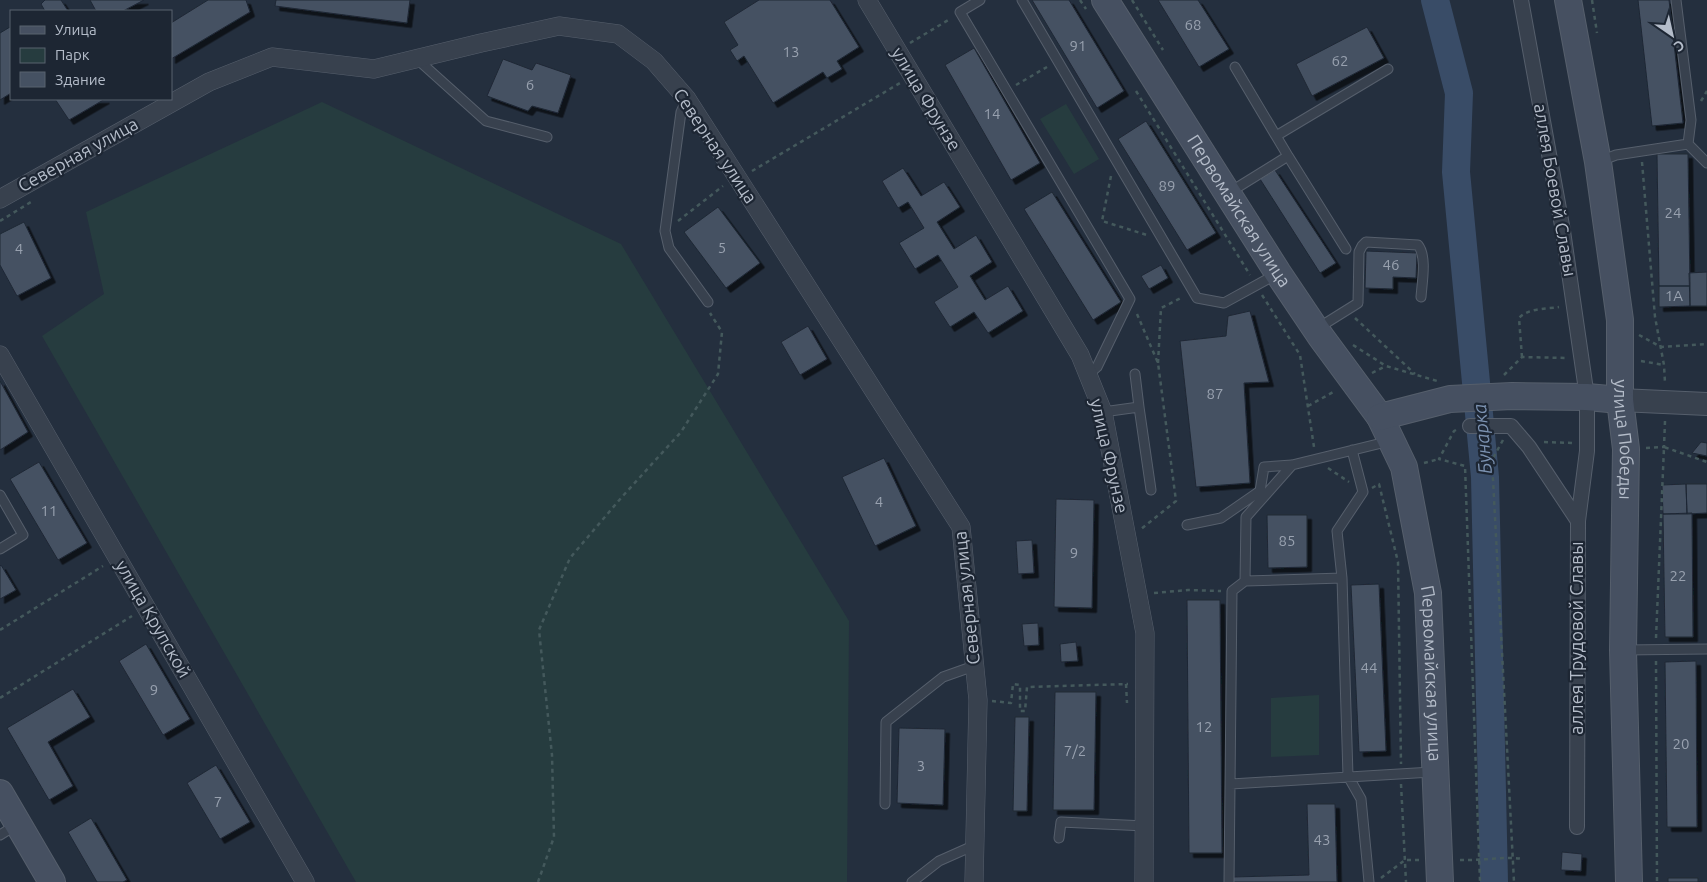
<svg xmlns="http://www.w3.org/2000/svg" width="1707" height="882" viewBox="0 0 1707 882" font-family="Ubuntu,sans-serif">
<defs>
<filter id="shadow"><feDropShadow dx="4.5" dy="4.5" stdDeviation="0" flood-color="#0009"/></filter>
</defs>
<rect width="100%" height="100%" fill="#242f3e"/>
<!-- green -->
<path fill="#263c3f" d="M322 102 621 244 849 621 847 882H356L42 336 104 294 86 212Z
M1066 104 1099 159 1074 174 1040 119Z
M1319 695V755L1271 757V698Z"/>
<g fill="none" stroke-linecap="round" stroke-linejoin="round">
<!-- river -->
<path stroke="#394c67" stroke-width="28" d="M1435 0 1459 93 1456 172 1485 477 1494 882"/>
</g>
<!-- building -->
<path fill="#455162" stroke="#1f2835" filter="url(#shadow)" d="M45 0H61L68 11H45L41 4Z
M90 0H144L123 11H96Z
M208 0H246L250 12 171 59V23Z
M276 0H410L407 23 275 6Z
M759 0H830L859 47 837 61 842 69 827 78 823 72 773 103 744 56 737 61 730 50 738 45 724 22Z
M1032 0H1069L1124 91 1097 108Z
M1158 0H1198L1229 49 1199 67Z
M1638 0H1669L1683 123 1652 126Z
M10 27 11 29V93L0 100V33Z
M1367 27 1384 58 1312 96 1296 64Z
M974 48 1040 163 1011 180 945 65Z
M503 59 532 70 536 63 571 75 558 113 532 106 528 111 487 96Z
M55 99H105L69 120Z
M1146 121 1216 233 1187 250 1118 139Z
M1657 154H1688L1690 286H1659Z
M903 168 921 196 944 182 960 207 937 222 954 249 976 235 992 262 970 276 985 300 1008 286 1023 311 988 333 974 312 950 327 934 302 958 287 938 255 915 269 899 243 924 228 908 202 898 208 882 181Z
M1275 170 1336 263 1320 273 1260 179Z
M1052 192 1121 302 1093 320 1024 209Z
M718 207 760 263 726 288 684 232Z
M24 222 51 278 17 296 0 265V234Z
M1366 251 1417 253 1416 278 1393 277V289L1365 288Z
M1161 265 1168 278 1149 289 1141 276Z
M1707 272V306H1690L1689 273Z
M1659 286H1690V306L1659 307Z
M1250 311 1269 382 1244 383 1250 483 1196 487 1180 341 1226 336 1228 316Z
M808 326 827 359 800 375 781 342Z
M0 381 28 432 0 450Z
M1701 442 1707 443V456L1692 453Z
M884 458 916 526 875 546 842 477Z
M39 462 87 543 58 560 10 479Z
M1686 484 1687 514H1663L1662 485Z
M1686 484H1707V513L1687 514Z
M1056 499 1094 500 1092 608 1054 607Z
M1692 513 1693 637H1665L1663 514Z
M1267 515H1307V567L1268 568Z
M1032 540 1034 573 1018 574 1016 541Z
M1 565 16 590 0 599V566Z
M1379 584 1386 751 1359 752 1351 585Z
M1187 600H1220L1222 853H1189Z
M1038 623 1039 645 1024 646 1022 624Z
M1076 642 1078 661 1061 662 1060 644Z
M146 644 190 719 163 735 119 661Z
M1696 661 1697 827H1667L1665 662Z
M73 689 90 717 48 742 73 786 49 800 7 728Z
M1055 692H1096L1094 810H1053Z
M1015 717H1029L1027 811H1013Z
M899 728 945 729 943 805 897 803Z
M216 765 250 822 220 839 187 783Z
M1307 804H1335L1337 882H1233V877L1309 875Z
M91 818 127 880 123 882H97L68 832Z
M1562 852 1582 854 1581 871 1561 870Z
M1668 878H1698V882H1668Z"/>
<g fill="none" stroke-linecap="round" stroke-linejoin="round">
<!-- service casing -->
<g stroke="#565f6c" stroke-width="11">
<path id="service" d="M980 0 960 12 1130 299 1097 367 1088 375
M1022 0 1197 298 1224 303 1275 275
M417 59 486 121 547 137
M1235 67 1288 156
M687 99 681 112 665 231 669 248 708 302
M1276 136 1388 69
M1688 144 1707 163
M1600 161 1616 155 1688 144 1691 120 1676 0
M1230 192 1288 156 1346 249
M1318 328 1358 303 1359 252 1362 246 1366 242 1418 245C1427 256 1422 283 1421 297
M1135 374 1139 407
M1103 412 1139 407 1151 490
M1352 450 1363 492 1337 531 1342 578 1348 776 1361 799 1369 882
M0 495 23 535 0 549
M1187 525 1221 518 1260 491 1264 467 1292 465 1390 441
M1245 581 1246 517 1292 465
M1625 650 1707 649
M1231 784 1432 772
M885 804 886 722 943 677 974 666
M0 835 16 825
M1059 838 1061 822 1145 826
M912 882 939 861 975 845
M1229 882 1232 591 1245 581 1342 578"/>
</g>
<!-- pedestrian casing -->
<g stroke="#565f6c" stroke-width="16">
<path id="pedestrian" d="M1521 0 1563 231 1587 397V451L1578 521 1577 827
M1470 426H1511L1529 447 1578 521"/>
</g>
<!-- minor casing -->
<g stroke="#565f6c" stroke-width="19">
<path id="minor" d="M867 0 1080 355 1103 412 1145 633 1144 882
M0 199 209 82 272 57 374 69 481 43 559 26 618 34 654 61 687 99 961 527 978 700 974 882
M0 355 305 882"/>
</g>
<!-- tertiary casing -->
<g stroke="#565f6c" stroke-width="24">
<path id="tertiary" d="M1620 400 1707 404"/>
</g>
<!-- secondary casing -->
<g stroke="#565f6c" stroke-width="28">
<g id="secondary">
<path id="s1" d="M1105 0 1278 273 1321 337 1380 417 1404 467 1428 593 1440 882"/>
<path id="s2" d="M1568 0 1598 162 1620 320V400L1626 449 1623 650 1629 882"/>
<path d="M1380 417 1450 399 1512 396 1587 397 1620 400"/>
<path d="M0 793 52 882"/>
</g>
</g>
<!-- path -->
<path stroke="#44595c" stroke-width="2.5" stroke-dasharray="4 4" stroke-linecap="butt" d="M1080 0 1086 9
M1132 0 1163 50
M1592 0 1597 33
M910 43 950 19
M1016 85 1047 67
M1136 91 1250 275
M1701 101 1707 91
M1642 162 1655 317 1664 365 1665 383
M752 171 900 83
M1111 176 1102 221 1147 235
M0 221 31 202
M678 221 723 186
M1262 295 1300 355 1314 447
M1137 314 1158 363 1176 501 1141 529
M1355 318 1415 374
M1639 335 1661 347 1707 344
M1353 345 1386 366 1437 381
M1522 357 1519 318C1528 308 1547 309 1559 307
M1641 361 1664 365
M1158 363 1161 308 1183 297
M1372 373 1386 366
M1504 375 1522 357 1568 358
M1308 406 1335 391
M1456 430 1454 431 1439 459 1465 466 1480 882
M1503 440 1492 460 1514 882
M1544 442 1573 443
M1646 448 1664 447 1665 421
M1424 463 1439 459
M1328 468 1349 482
M1372 488 1379 484 1398 562 1401 764
M1154 593 1188 590 1221 591
M0 630 103 566
M1656 638 1664 447 1707 462
M1656 661 1657 882
M1126 684 1127 703
M0 698 132 616
M992 701 1011 703 1013 684 1020 685V711H1025L1027 687 1128 684
M1401 784 1406 882
M1460 860C1481 861 1502 856 1523 859
M1381 878 1405 860H1420
M538 882 554 837 552 755 539 630 570 558 621 498 681 432 718 374 722 332 710 313"/>
<!-- service -->
<use href="#service" stroke="#38414e" stroke-width="9"/>
<!-- pedestrian -->
<use href="#pedestrian" stroke="#38414e" stroke-width="14"/>
<!-- minor -->
<use href="#minor" stroke="#38414e" stroke-width="18"/>
<!-- tertiary -->
<use href="#tertiary" stroke="#38414e" stroke-width="22"/>
<!-- secondary -->
<use href="#secondary" stroke="#465061" stroke-width="26"/>
</g>
<g text-anchor="middle" stroke-width="4.5" stroke-linejoin="round" paint-order="stroke">
<!-- number labels -->
<g font-size="15" fill="#98a1af">
<text x="1193" y="30">68</text>
<text x="1078" y="51">91</text>
<text x="791" y="57">13</text>
<text x="1340" y="66">62</text>
<text x="530" y="90">6</text>
<text x="992" y="119">14</text>
<text x="1167" y="191">89</text>
<text x="1673" y="218">24</text>
<text x="722" y="253">5</text>
<text x="19" y="254">4</text>
<text x="1391" y="270">46</text>
<text x="1674" y="301">1А</text>
<text x="1215" y="399">87</text>
<text x="879" y="507">4</text>
<text x="49" y="516">11</text>
<text x="1287" y="546">85</text>
<text x="1074" y="558">9</text>
<text x="1678" y="581">22</text>
<text x="1369" y="673">44</text>
<text x="154" y="695">9</text>
<text x="1204" y="732">12</text>
<text x="1681" y="749">20</text>
<text x="1075" y="756">7/2</text>
<text x="921" y="771">3</text>
<text x="218" y="807">7</text>
<text x="1322" y="845">43</text>
</g>
<!-- street labels -->
<g font-size="18" fill="#b4bcc9" stroke="#1d2633">
<text transform="translate(926 99) rotate(59)" y="6">улица Фрунзе</text>
<text transform="translate(715 146) rotate(56)" y="6">Северная улица</text>
<text transform="translate(78 155) rotate(-29)" y="6">Северная улица</text>
<text transform="translate(1555 190) rotate(80)" y="6">аллея Боевой Славы</text>
<text dy="6" stroke="none"><textPath href="#s1" startOffset="250">Первомайская улица</textPath></text>
<text dy="6" stroke="none"><textPath href="#s2" startOffset="444">улица Победы</textPath></text>
<text transform="translate(1109 456) rotate(77)" y="6">улица Фрунзе</text>
<text transform="translate(967 598) rotate(-96)" y="6">Северная улица</text>
<text transform="translate(153 619) rotate(60)" y="6">улица Крупской</text>
<text transform="translate(1577 638) rotate(-90)" y="6">аллея Трудовой Славы</text>
<text dy="6" stroke="none"><textPath href="#s1" startOffset="764">Первомайская улица</textPath></text>
</g>
<!-- water labels -->
<g font-size="19" font-style="italic" fill="#7c92b1" stroke="#1d2633">
<text transform="translate(1482 439) rotate(-95)" y="7">Бунарка</text>
</g>
</g>
<!-- legend -->
<rect x="10" y="10" width="162" height="90" fill="#1d2633" stroke="#59626f"/>
<rect x="20" y="26" width="25" height="8" fill="#465061" stroke="#59626f"/>
<text x="55" y="35" font-size="15" fill="#b4bcc9">Улица</text>
<rect x="20" y="48" width="25" height="15" fill="#263c3f" stroke="#59626f"/>
<text x="55" y="60" font-size="15" fill="#b4bcc9">Парк</text>
<rect x="20" y="72" width="25" height="15" fill="#455162" stroke="#59626f"/>
<text x="55" y="85" font-size="15" fill="#b4bcc9">Здание</text>
<!-- north arrow -->
<g transform="translate(1672 35) rotate(146)" stroke="#1d2633" stroke-width="4" paint-order="stroke">
<path d="M0-4L9 19L0 12L-9 19Z" fill="#b4bcc9"/>
<text y="-8" font-size="14" font-weight="bold" text-anchor="middle" fill="#b4bcc9">С</text>
</g>
</svg>
